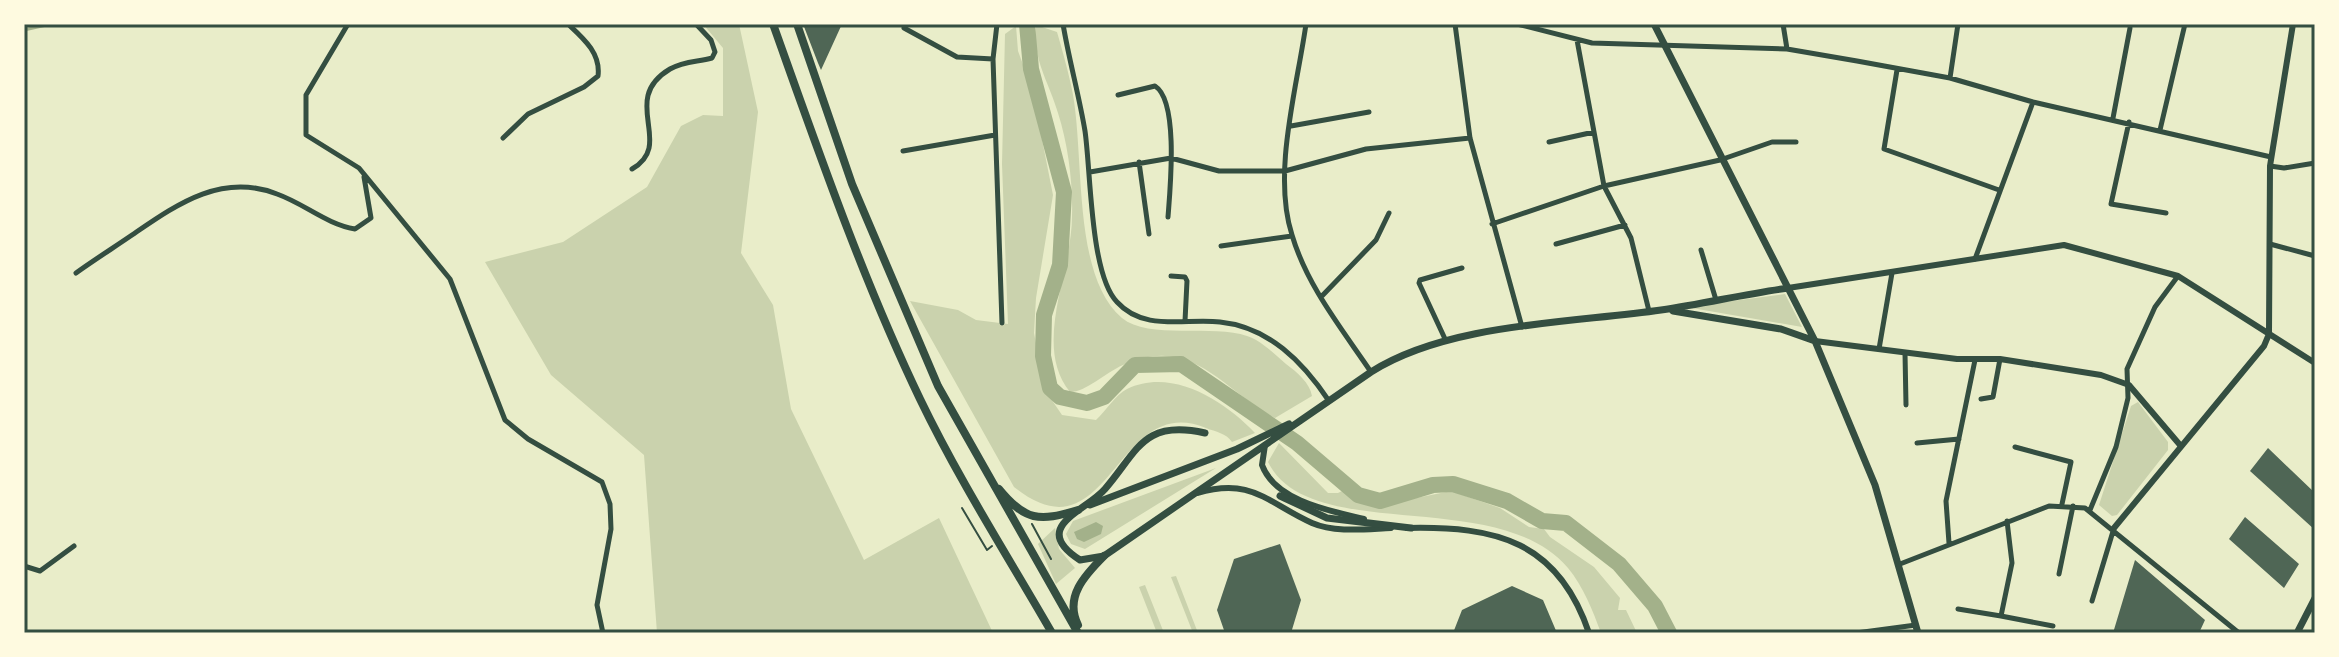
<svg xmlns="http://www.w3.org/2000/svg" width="2339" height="657" viewBox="0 0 2339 657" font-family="'Varela Round',sans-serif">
<rect width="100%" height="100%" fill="#e9edc9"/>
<!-- green -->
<path fill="#cad2ad" d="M703 24H739L758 112 741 253 773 305 791 409 864 560 939 518 993 633H657L644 455 551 375 485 262 563 242 647 187 681 126 703 115 723 116V48Z
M1036 25 1057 32C1062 49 1067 67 1071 85 1086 149 1070 274 1122 318 1148 340 1214 324 1247 336 1262 341 1274 354 1286 364 1297 372 1310 383 1312 396L1275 418C1221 389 1192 334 1123 365 1105 373 1086 392 1070 392 1032 345 1072 273 1072 216 1073 183 1068 144 1058 113 1049 82 1032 59 1036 25Z
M1016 26 1018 51 1032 89 1053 195 1036 298 1034 333 1045 390 1062 415 1096 420C1106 411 1116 394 1127 389 1172 367 1225 401 1255 433L1232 442C1226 433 1216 432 1206 428 1115 390 1110 564 1014 487L910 301 958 310 976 320 1008 324 1002 164 1005 34Z
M1785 294 1802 327 1686 307Z
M2138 402 2168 442V450L2117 515 2112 516 2099 505 2131 406Z
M1279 443 1328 493H1338L1354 485 1391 503 1451 491 1500 508 1529 527 1544 529 1550 537 1594 567 1620 598 1618 610H1626L1637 633H1601C1593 611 1583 586 1568 568 1498 485 1310 546 1268 462Z
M1216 468 1085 549 1071 544 1066 534 1073 521Z
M1055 528 1059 549 1075 568 1056 584 1038 544Z
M1176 576 1198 633H1193L1171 577Z
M1145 585 1164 633H1157L1139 587Z"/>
<!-- water -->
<path fill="#a3b18a" d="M1096 522 1103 526 1101 534 1084 542 1077 539 1074 532Z"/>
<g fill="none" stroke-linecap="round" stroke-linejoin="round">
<!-- stream -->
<path stroke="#a3b18a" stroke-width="3" d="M24 30 51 24"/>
<!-- river -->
<path stroke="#a3b18a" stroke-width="16" d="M1027 24 1031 69 1064 192 1060 265 1044 315 1043 356 1050 388 1060 397 1087 403 1104 397 1135 365 1181 364 1297 443 1358 495 1380 501 1433 485 1453 484 1507 501 1542 521 1566 523 1619 564 1655 606 1669 633"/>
</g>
<!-- building -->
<path fill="#4f6655" d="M803 24H842L821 70 818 63Z
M2268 448 2315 493V530L2250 471Z
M2245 517 2299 564 2284 588 2229 539Z
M1280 544 1301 600 1291 633H1225L1217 610 1234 559Z
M2135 560 2205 620 2199 633H2113Z
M1512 586 1543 600 1557 633H1453L1462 610Z"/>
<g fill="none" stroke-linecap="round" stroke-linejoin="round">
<!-- path -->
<path stroke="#344e41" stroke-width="2" d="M962 508 987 550 992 546
M1032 524 1051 559"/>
<!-- minor -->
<path stroke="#344e41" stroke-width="5" d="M348 24 306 95V135L359 168 450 279 505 420 528 439 602 482 610 504 611 529 597 605 603 633
M997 24 993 59 1002 323
M1063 24C1069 60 1079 95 1085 131 1091 172 1090 274 1117 302 1144 332 1185 318 1220 322 1269 327 1303 362 1329 401
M1306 24C1297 88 1272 173 1292 235 1307 286 1342 329 1371 372
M1455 24 1470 138 1522 327
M1517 24 1592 43 1787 49 1857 61 1950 78 2033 102 2271 157
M1783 24 1787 49
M904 28 957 57 993 59
M1577 40 1604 186 1631 238 1649 311
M1897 70 1884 149 1999 190
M1950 78 1958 24
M1118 95 1155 86C1179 101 1170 190 1168 217
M2113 118 2130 28
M2129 122 2111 204 2166 213
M1291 126 1369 112
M2160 130 2185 24
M503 138 528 114 584 87 598 76C601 53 583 38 568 24
M1549 142 1594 132
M903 151 995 135
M1139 162 1149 234
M2270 166 2284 168 2315 163
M632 169C676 144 618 100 670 69 684 61 697 62 712 58L715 52 711 40 696 24
M1090 172 1171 158 1219 171H1285L1366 149 1470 138
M1492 224 1604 186 1720 160 1772 142H1796
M1556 244 1625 225
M2270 244 2315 256
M1221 246 1292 236
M1701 250 1716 300
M1975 259 2033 102
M76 273C94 260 113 248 132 235 176 205 221 172 277 194 305 204 326 224 355 229L371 218 364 177
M1171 276 1185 277 1187 281 1185 321
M1321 297 1376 240 1389 213
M1446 341 1419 283 1420 280 1462 268
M1879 349 1892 273
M1905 353 1906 405
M1981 399 1993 397 2000 359
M1917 443 1959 439
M2015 447 2071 462 2062 504
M2090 510 2116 447 2128 398 2127 369 2155 307 2178 276
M2007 521 2012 563 2001 616 2053 626
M1949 543 1946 501 1975 360
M1900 564 2049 506 2085 508 2239 633
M24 566 40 571 74 546
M2059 574 2073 506
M2092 601 2114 528
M1958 609 2001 616
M1856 633 1916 625"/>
<!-- tertiary -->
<path stroke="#344e41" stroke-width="6" d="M1788 288 2064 245 2178 276 2315 363
M1815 341 1957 359H2000L2101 375 2129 385 2180 445
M1265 445 1262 465C1275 501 1331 511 1364 519
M1197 493C1252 477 1266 502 1312 523 1335 533 1366 529 1391 528
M1407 528C1496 526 1558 541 1589 633
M2114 528 2264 346 2269 334 2270 166 2293 24"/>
<!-- secondary -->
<path stroke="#344e41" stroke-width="7" d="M1654 24 1815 341 1875 485 1918 633
M1673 311 1781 329 1815 341
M1205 433C1143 419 1138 451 1105 489 1085 512 1029 527 1080 560L1104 556 1371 372C1448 323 1571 323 1661 310 1703 304 1745 294 1788 288
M1280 496 1327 518 1411 528
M1090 505 1237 449 1289 424
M2297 633 2315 598"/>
<!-- trunk -->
<path stroke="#344e41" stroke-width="8" d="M773 24C818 150 862 278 920 399 959 480 1007 555 1052 633
M797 24 852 184 938 386 1078 633
M999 489C1025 521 1039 522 1078 510
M1078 625C1064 597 1085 575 1104 556"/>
</g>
<!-- border -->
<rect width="2339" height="657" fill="none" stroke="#fefae0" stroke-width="52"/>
<rect x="26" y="26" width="2287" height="605" fill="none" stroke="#344e41" stroke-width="3"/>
</svg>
